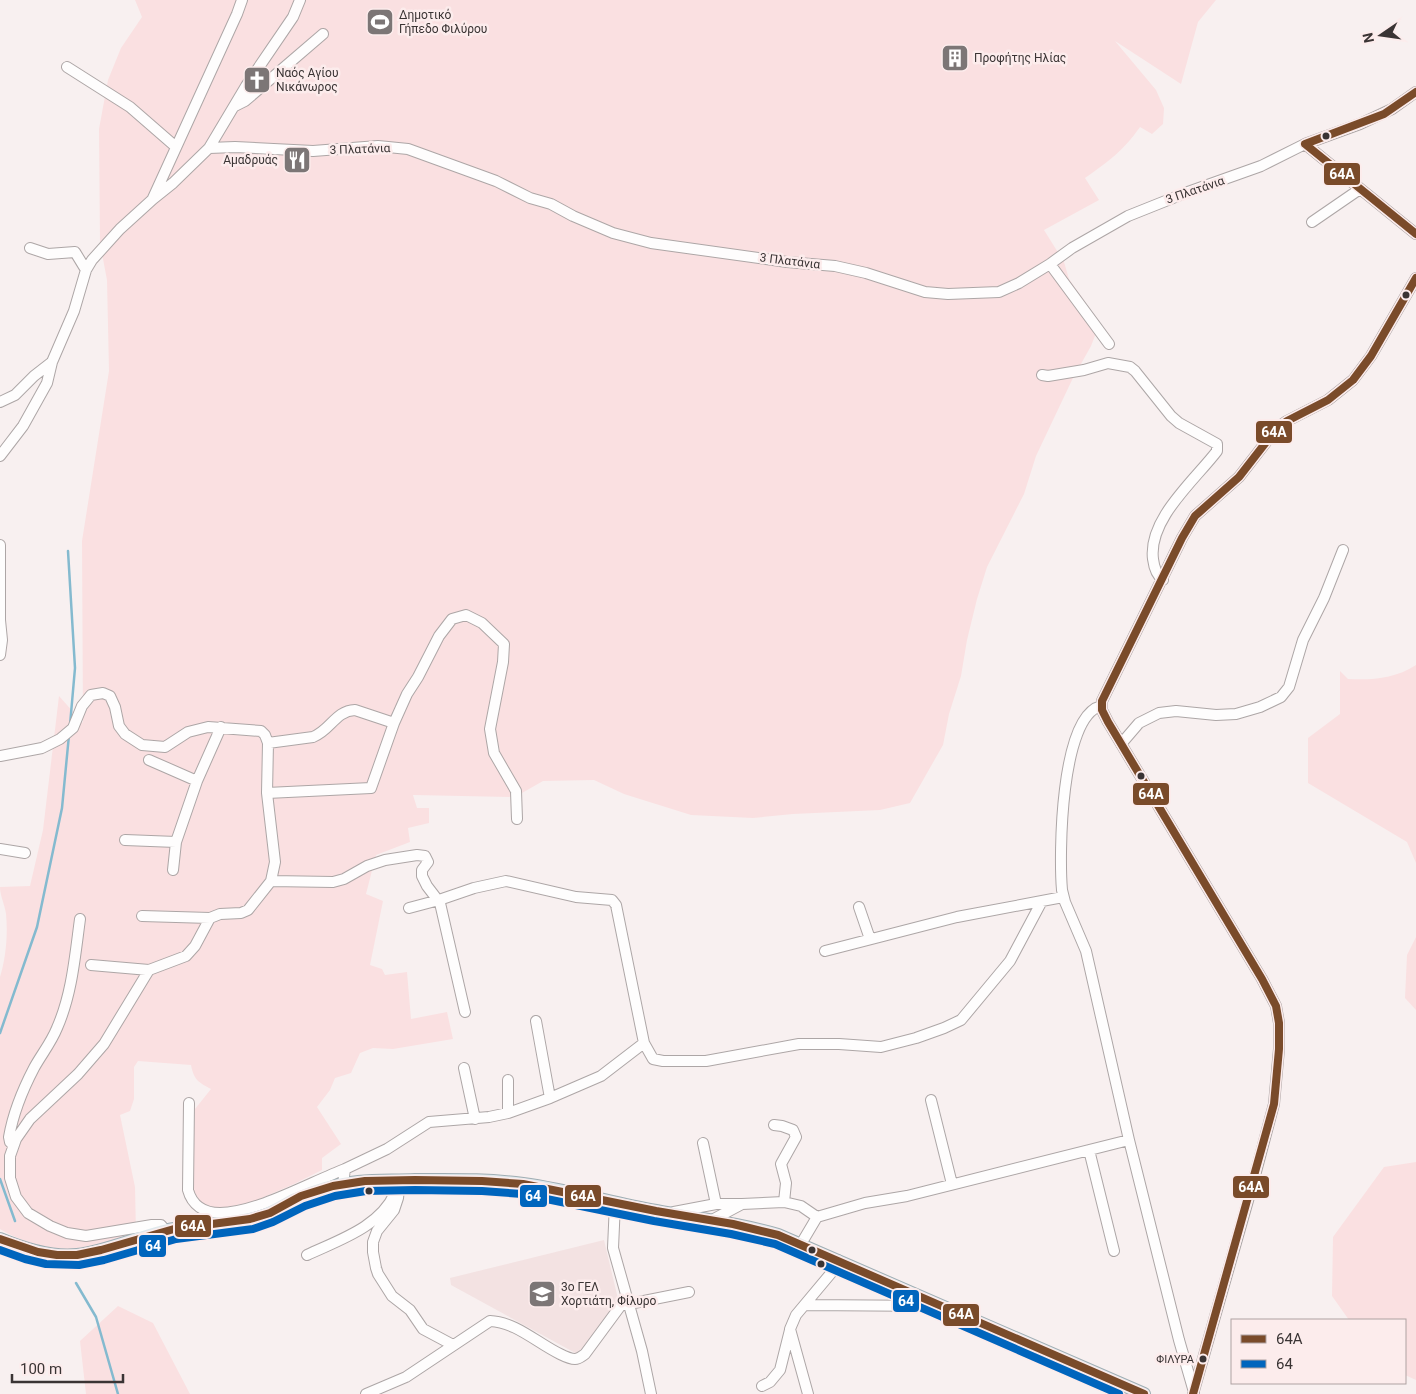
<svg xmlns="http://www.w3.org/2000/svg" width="1416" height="1394" viewBox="0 0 1416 1394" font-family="Roboto,sans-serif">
<rect width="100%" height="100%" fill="#f8f0f0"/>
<!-- built -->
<path fill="#f3e2e2" d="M604 1240 619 1303 579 1355 451 1285 450 1278Z"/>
<!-- green -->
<path fill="#fae0e1" d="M135 0H1216L1198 22 1181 84 1115 41 1156 90 1164 108 1163 124 1152 134 1140 127C1123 151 1109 161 1085 178L1099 200 1044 230 1064 262 1069 279 1100 323 1091 346 1072 380 1036 456 1024 494 987 567 977 599 967 640 961 676 949 714 943 745 910 803 880 810 793 814 753 818 691 815 624 794 594 780 543 781 515 797 413 795 417 808H429V823L408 828 410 842 376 855 366 894 383 901 370 965 382 969 385 975 407 972 411 1019 447 1012 453 1039 393 1049 373 1048 360 1053 351 1073 335 1078 330 1090 317 1107 341 1144 322 1158V1170L294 1184 252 1202 217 1209 202 1204 191 1187 195 1109 211 1089C198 1082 194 1080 191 1065L138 1061 134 1067V1099L130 1111 120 1115 135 1187 136 1233C119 1238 101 1245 83 1248 56 1253 23 1243 0 1229V977C6 958 8 934 6 914 5 905 0 896 0 887L30 886 43 830 59 696 83 723 82 541 109 371 107 280 100 243 99 129 108 80 121 48 142 17Z
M1416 665V863L1407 842 1308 783V738L1340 714V671L1348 679C1373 680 1394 679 1416 665Z
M1416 937V1010L1405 998 1407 955Z
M1416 1162V1380L1405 1375V1320H1349L1332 1296 1333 1237 1384 1167Z
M118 1306 153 1323 190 1394H86L80 1341Z"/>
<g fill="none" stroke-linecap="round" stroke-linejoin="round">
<!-- stream -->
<path stroke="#84bacf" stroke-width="2.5" d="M68 551 75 668 70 725
M0 1033 37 927 62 808 69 735
M0 1179 15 1221
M76 1283 96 1317 118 1394"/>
<!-- minor casing -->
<g stroke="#ada6a6" stroke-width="12">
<path id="minor" d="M67 67 130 107 176 147
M235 106 245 101 323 34
M1305 144 1416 234
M209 148 246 86 293 17 300 0
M153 198 237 14 242 0
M1312 222 1360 189
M30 248 48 254 75 252 86 270
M1050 264 1109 344
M1042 375 1048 376 1084 370 1108 363 1130 367 1135 371 1171 416 1179 423 1217 444V451C1195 480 1148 519 1153 559 1154 567 1156 575 1163 580
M0 402 15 395 34 376 52 362
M0 456 23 426 47 383 52 362 74 311 86 270 92 260 120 229 153 199 173 183 209 148 235 147 313 151 378 146 408 149 496 181 530 198 551 204 573 216 613 233 651 243 787 262 835 266 866 273 925 292 948 294 999 292 1019 283 1050 264 1072 248 1128 216 1188 192 1261 166 1305 144 1360 124 1392 109 1416 92
M0 545V620L2 640 0 655
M1101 706C1060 716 1059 856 1062 890L1065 902 1086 951 1129 1140 1179 1340 1194 1392
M268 743 313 737C331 730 335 711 355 710L394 723
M1121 744 1139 723 1159 713 1176 711 1216 715 1236 714 1260 707 1281 697 1289 687 1303 640 1324 598 1343 550
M0 756 42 748 60 739 73 728 82 706 91 695 103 693 110 696 115 707 119 726 125 734 142 745 165 747 188 732 208 727 261 731 265 735 268 743 267 793 275 862 271 881 248 910 241 913 220 914 210 918 195 946 186 956 149 970 104 1044 78 1074 30 1119 16 1139 10 1156V1178L16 1197 28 1213 50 1226 67 1233 86 1236 152 1225H161L165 1230
M149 760 197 781
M267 793 371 788 394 723 407 694 418 677 439 636 452 619 466 615 482 623 504 644 503 662 490 729 494 753 516 791 517 819
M125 840 176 842
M0 849 25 853
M173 870 176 842 197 781 221 727
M271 881 333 882 344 879 367 866 385 860 417 855 425 856 428 862 422 870V876L427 886 440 903 465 1012
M859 907 870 939
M142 916 210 918
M825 951 957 917 1063 897
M91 965 149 970
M536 1021 550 1098
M644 1043 653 1059 663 1061H706L799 1044H839L881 1047 916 1038 944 1028 961 1020 1010 961 1042 901
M464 1068 475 1119
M931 1100 952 1184
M189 1103 188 1190C192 1205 204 1213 220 1213 256 1213 311 1182 345 1169
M508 1113V1080
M774 1125 782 1126 793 1130 796 1137 781 1164 786 1183 784 1202
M703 1143 716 1204
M13 1145 10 1142 9 1137C13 1114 23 1089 34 1068 41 1055 51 1043 57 1028 72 994 75 956 80 919
M1089 1150 1114 1251
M400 1181 398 1198 394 1210 377 1231 373 1242V1252L376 1268 378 1274 392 1296 410 1310 423 1329 453 1345
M343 1184 345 1169 387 1149 429 1122 489 1117 508 1113 550 1098 601 1076 644 1043 616 905 612 900 576 897 506 881 474 888 439 900 409 908
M615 1203 613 1248 642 1351 651 1394
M674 1212 716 1204H741
M712 1220 742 1204 784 1202 801 1206 817 1217
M801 1244 817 1217 865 1203 907 1196 1129 1140
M307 1255C339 1240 380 1227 395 1193
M624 1305 689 1292
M805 1305 937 1306
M762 1386 770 1382 780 1370 790 1330
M366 1394 406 1377 490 1321C516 1322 537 1343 560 1354 564 1356 570 1359 575 1359 579 1359 582 1356 585 1354L627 1297
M808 1394 790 1329 796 1315 832 1272 838 1260
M1193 1394 1253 1183 1274 1104 1279 1049V1023L1276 1006 1262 979 1108 722 1102 710V701L1182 538 1195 516 1239 477 1277 428 1287 421 1328 400 1353 380 1371 356 1416 278"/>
</g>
<!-- major casing -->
<g stroke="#a0adb3" stroke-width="14">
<path id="major" d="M0 1239C24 1249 51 1258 77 1255 110 1251 141 1235 174 1229 203 1223 233 1225 261 1216 273 1212 282 1206 293 1200 315 1190 335 1184 358 1182 377 1180 396 1181 415 1180 451 1180 486 1179 523 1184 568 1190 612 1203 656 1211 697 1219 738 1223 778 1235L1144 1394"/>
</g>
<!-- minor -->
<use href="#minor" stroke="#fefdfd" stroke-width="10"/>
<!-- major -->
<use href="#major" stroke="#dfe8ec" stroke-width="12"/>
<!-- bus-1 casing -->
<g stroke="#fcecec" stroke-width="11">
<path id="bus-1" d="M1416 92 1384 114 1305 144 1416 234
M0 1239 38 1252 57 1255H77L101 1250 174 1229 250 1219 270 1213 301 1196 333 1186 365 1181 415 1180 482 1181 523 1184 656 1211 733 1224 778 1235 1144 1394
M1193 1394 1274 1104 1279 1049V1023L1276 1006 1262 979 1108 722 1102 710V701L1182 538 1195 516 1239 477 1277 428 1287 421 1328 400 1353 380 1371 356 1416 278"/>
</g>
<!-- bus-2 casing -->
<g stroke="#fcecec" stroke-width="11">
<path id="bus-2" d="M0 1250 25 1259 46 1264 79 1265 104 1260 176 1239 253 1229 273 1222 305 1206 335 1196 366 1191 415 1190 482 1191 522 1194 654 1221 731 1234 775 1244 1119 1394"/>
</g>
<!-- bus-1 -->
<use href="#bus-1" stroke="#7a4b2a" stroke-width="8"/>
<!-- bus-2 -->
<use href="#bus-2" stroke="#0065bd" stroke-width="8"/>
</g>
<!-- icons -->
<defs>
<g id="stadium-square" transform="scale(1.4375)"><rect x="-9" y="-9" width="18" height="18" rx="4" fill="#7c7676" stroke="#fcecec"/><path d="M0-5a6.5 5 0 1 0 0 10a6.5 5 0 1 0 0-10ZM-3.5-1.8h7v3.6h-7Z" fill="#fff"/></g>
<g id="building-square" transform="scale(1.4375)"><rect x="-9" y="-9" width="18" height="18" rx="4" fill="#7c7676" stroke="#fcecec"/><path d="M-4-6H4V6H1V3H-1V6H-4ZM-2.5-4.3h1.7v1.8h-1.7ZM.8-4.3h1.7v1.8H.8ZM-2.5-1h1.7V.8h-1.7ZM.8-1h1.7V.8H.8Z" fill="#fff"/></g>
<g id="church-square" transform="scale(1.4375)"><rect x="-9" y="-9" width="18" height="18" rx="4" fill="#7c7676" stroke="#fcecec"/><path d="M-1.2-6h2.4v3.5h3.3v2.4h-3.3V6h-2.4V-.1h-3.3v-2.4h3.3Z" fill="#fff"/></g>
<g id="restaurant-square" transform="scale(1.4375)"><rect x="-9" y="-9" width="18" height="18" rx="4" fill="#7c7676" stroke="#fcecec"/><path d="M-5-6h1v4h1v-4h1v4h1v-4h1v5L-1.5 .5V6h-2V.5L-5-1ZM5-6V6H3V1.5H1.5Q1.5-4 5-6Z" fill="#fff"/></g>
<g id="school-square" transform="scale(1.4375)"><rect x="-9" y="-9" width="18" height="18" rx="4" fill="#7c7676" stroke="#fcecec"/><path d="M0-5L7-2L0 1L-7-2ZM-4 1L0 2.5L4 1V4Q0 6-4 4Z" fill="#fff"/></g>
</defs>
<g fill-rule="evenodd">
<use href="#stadium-square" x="380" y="22"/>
<use href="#building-square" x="955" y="58"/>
<use href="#church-square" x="257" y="80"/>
<use href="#restaurant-square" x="297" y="160"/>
<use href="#school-square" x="542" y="1294"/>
</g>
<!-- markers -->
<g fill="#3a3434" stroke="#fcecec" stroke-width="2">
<circle cx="1326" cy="136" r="4.5"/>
<circle cx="1406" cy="295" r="4.5"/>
<circle cx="1141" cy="776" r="4.5"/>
<circle cx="369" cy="1191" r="4.5"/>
<circle cx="812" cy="1250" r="4.5"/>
<circle cx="821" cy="1264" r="4.5"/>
<circle cx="1203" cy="1359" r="4.5"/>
</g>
<g text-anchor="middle" stroke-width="5" stroke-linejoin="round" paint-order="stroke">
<!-- bus labels -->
<g font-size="11" fill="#3a3434" stroke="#fcecec" text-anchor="end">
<text x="1194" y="1363">ΦΙΛΥΡΑ</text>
</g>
<!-- poi labels -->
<g font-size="12" fill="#3a3434" stroke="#fcecec" text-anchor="start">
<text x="399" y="19">Δημοτικό<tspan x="399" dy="14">Γήπεδο Φιλύρου</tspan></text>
<text x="974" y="62">Προφήτης Ηλίας</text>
<text x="276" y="77">Ναός Αγίου<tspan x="276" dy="14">Νικάνωρος</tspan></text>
<text x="278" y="164" text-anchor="end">Αμαδρυάς</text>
<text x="561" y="1291">3ο ΓΕΛ<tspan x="561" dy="14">Χορτιάτη, Φίλυρο</tspan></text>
</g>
<!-- street labels -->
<g font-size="12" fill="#3a3434" stroke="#fcecec">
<text transform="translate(360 149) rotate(-2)" y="4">3 Πλατάνια</text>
<text transform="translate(1195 190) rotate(-19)" y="4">3 Πλατάνια</text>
<text transform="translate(790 261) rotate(7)" y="4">3 Πλατάνια</text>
</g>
</g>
<g stroke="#fcecec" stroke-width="2">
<rect x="1323" y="162" width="38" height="24" rx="5" fill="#7a4b2a"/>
<rect x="1255" y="420" width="38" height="24" rx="5" fill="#7a4b2a"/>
<rect x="1132" y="782" width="38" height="24" rx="5" fill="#7a4b2a"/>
<rect x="1232" y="1175" width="38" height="24" rx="5" fill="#7a4b2a"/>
<rect x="564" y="1184" width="38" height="24" rx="5" fill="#7a4b2a"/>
<rect x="519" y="1184" width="29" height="24" rx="5" fill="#0065bd"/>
<rect x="174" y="1214" width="38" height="24" rx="5" fill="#7a4b2a"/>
<rect x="138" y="1234" width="29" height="24" rx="5" fill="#0065bd"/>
<rect x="892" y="1289" width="28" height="24" rx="5" fill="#0065bd"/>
<rect x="942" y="1303" width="38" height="24" rx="5" fill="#7a4b2a"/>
</g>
<g font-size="14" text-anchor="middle" font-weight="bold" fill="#fff">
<text x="1342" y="179">64Α</text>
<text x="1274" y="437">64Α</text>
<text x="1151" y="799">64Α</text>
<text x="1251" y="1192">64Α</text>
<text x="583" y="1201">64Α</text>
<text x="533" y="1201">64</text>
<text x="193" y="1231">64Α</text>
<text x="153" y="1251">64</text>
<text x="906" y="1306">64</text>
<text x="961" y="1319">64Α</text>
</g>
<!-- legend -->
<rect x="1231" y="1319" width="175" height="65" fill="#fcecec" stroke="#aea2a2"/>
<rect x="1241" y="1335" width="25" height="8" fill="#7a4b2a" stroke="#aea2a2"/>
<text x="1276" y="1344" font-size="15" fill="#3a3434">64Α</text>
<rect x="1241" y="1360" width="25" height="8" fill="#0065bd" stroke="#aea2a2"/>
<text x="1276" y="1369" font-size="15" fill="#3a3434">64</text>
<!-- north arrow -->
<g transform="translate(1381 35) rotate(257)" stroke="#fcecec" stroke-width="4" paint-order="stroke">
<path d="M0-4L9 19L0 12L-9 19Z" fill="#3a3434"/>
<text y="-8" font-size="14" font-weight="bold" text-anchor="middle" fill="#3a3434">N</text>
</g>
<!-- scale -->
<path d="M12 1374v8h111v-8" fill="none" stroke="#3a3434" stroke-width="2.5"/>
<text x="20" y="1374" font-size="15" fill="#3a3434" stroke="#fcecec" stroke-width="4" paint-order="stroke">100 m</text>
</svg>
